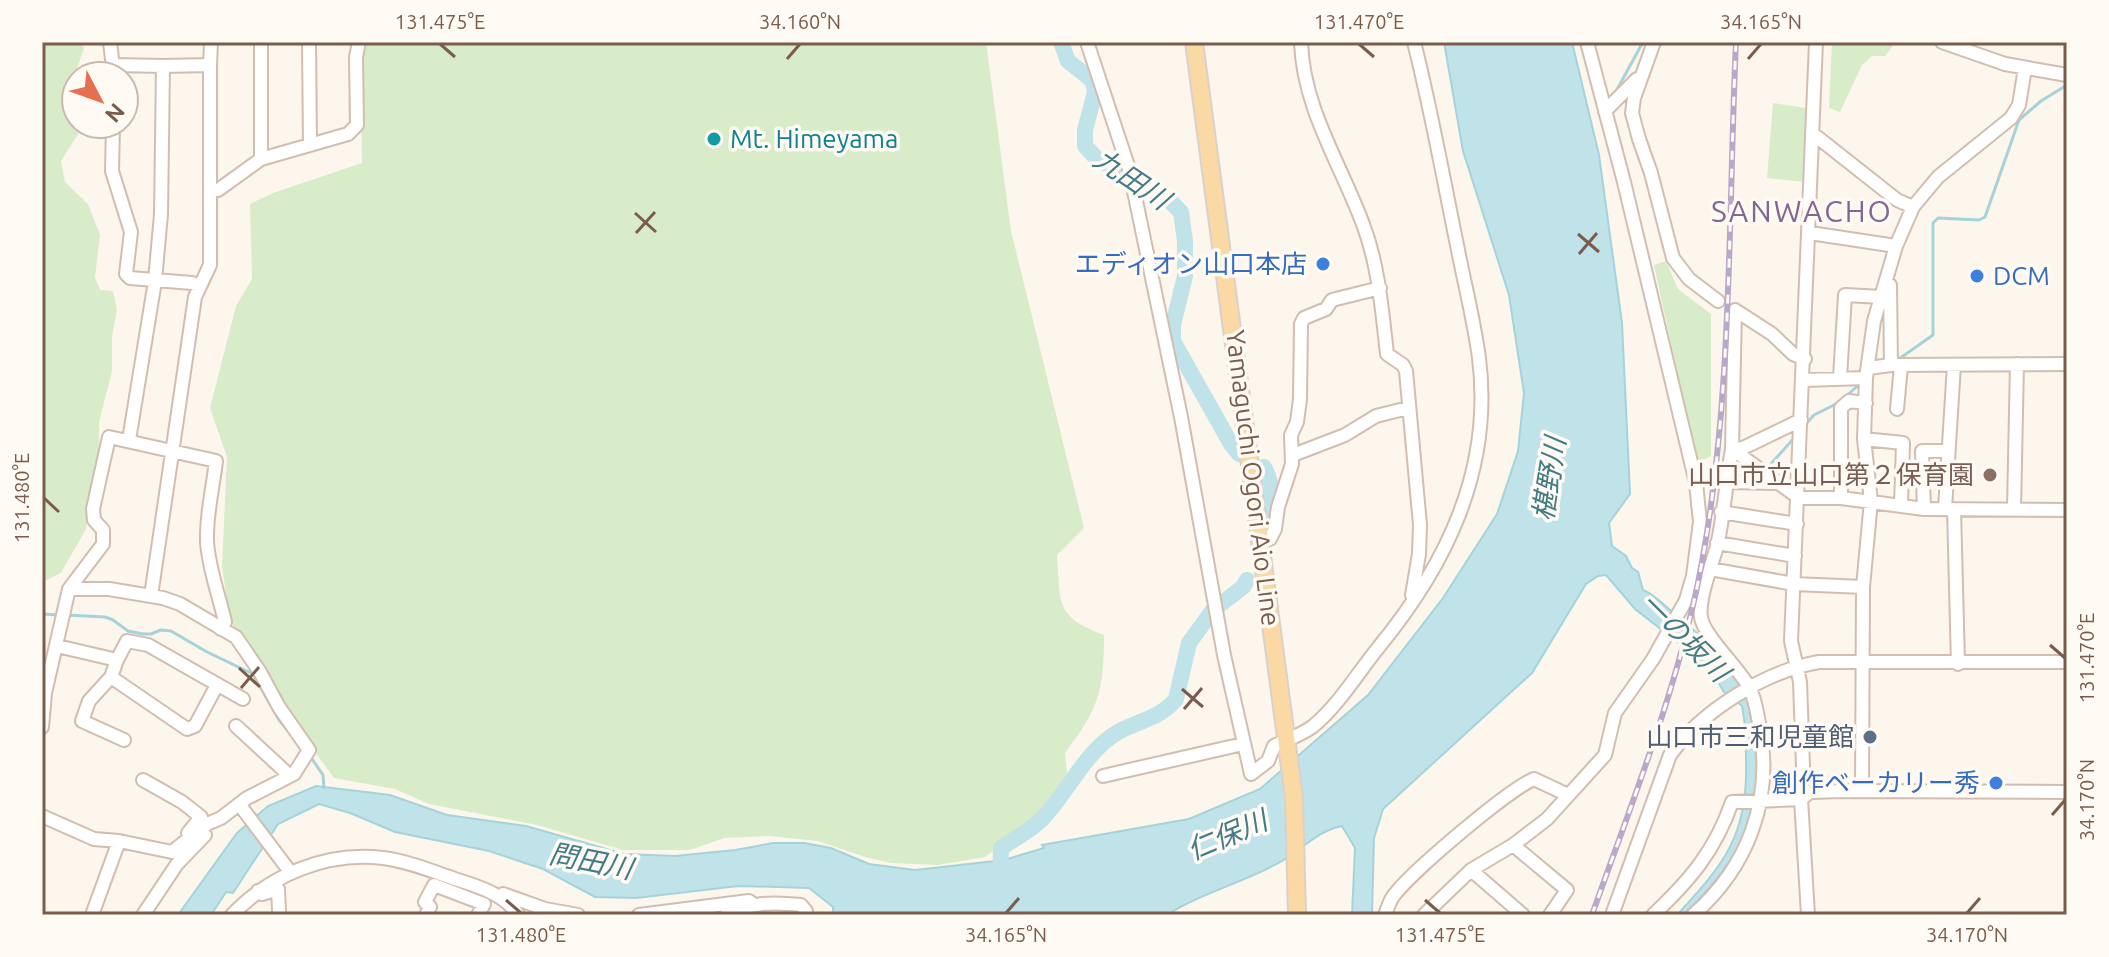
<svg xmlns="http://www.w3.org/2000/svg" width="2109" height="957" viewBox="0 0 2109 957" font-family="Ubuntu,'Noto Sans JP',sans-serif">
<rect width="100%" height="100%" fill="#fdf6ec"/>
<!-- green -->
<path fill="#d8ecc9" d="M42 42H81L84 49 75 73 76 124H82V128L61 161 65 182 88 204 100 235 95 277 100 290 113 291 117 310 112 336V371L99 422V454L86 529 61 573 42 582Z
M364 42H986L1011 231 1084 528 1057 555C1061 604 1054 616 1104 635 1104 691 1099 708 1065 753L1067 773 1040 817 985 857 938 865 891 863 865 857 818 841 769 836 724 838 690 850H623L537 825 429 804 395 789 334 778 283 708 269 675 230 621 222 566 227 457 210 408 236 306 252 279 250 204 273 193 362 163 361 59Z
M1832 42H1896L1885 56H1872L1862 65 1840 112 1829 108Z
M1773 103 1806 108 1804 182 1767 178Z
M1666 261 1678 289 1711 314V456L1697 463 1654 265Z"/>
<!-- water -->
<path fill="#bfe3e8" stroke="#a5d3da" stroke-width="2" d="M1444 42H1572L1599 155 1622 323 1630 494 1609 523 1612 546 1626 556 1632 568 1638 572 1643 590C1655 594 1672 613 1685 623 1704 637 1731 666 1742 687 1765 734 1762 802 1738 848 1724 873 1704 895 1684 915H1677C1725 863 1748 835 1746 762 1746 742 1746 725 1742 706L1724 692 1709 667 1635 609 1606 575 1598 576 1586 584 1532 673 1383 809 1374 838 1372 915H1352L1355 848 1342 826C1319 830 1301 850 1282 861 1246 882 1203 892 1167 915H833V907L809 888 779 887 738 886 636 898 595 897 543 869 489 851 395 832 350 813 319 804 278 824 233 893 226 892 211 915H178L237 833 268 806 316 786 390 795 447 815 526 826 624 854 675 856 735 850 773 843H804L831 848 869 864 915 870 1004 860 1044 848 1042 845 1189 819 1260 789 1368 695 1443 598 1497 514 1518 451 1524 393 1509 295 1463 151Z"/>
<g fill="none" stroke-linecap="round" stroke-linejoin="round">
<!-- stream -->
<path stroke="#a5d3da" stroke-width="3" d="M1614 95 1643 42
M1896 361 1933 335V223L1938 218 1979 220 1985 217 2019 120 2041 101 2067 85
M1844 398 1862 382
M1805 425 1814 415 1838 403
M1770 465 1795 437
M42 614 58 615
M66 615 105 617 113 620 128 631 143 634H151L161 630 171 631 207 652 253 674 279 720 289 732
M310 756 323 775 324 788"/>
<!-- river -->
<path stroke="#bfe3e8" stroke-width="16" d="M1061 42 1068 61 1093 81 1095 92 1085 130V146L1097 159 1137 179 1171 202 1181 212 1185 241V276L1173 325V341L1231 444 1239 454
M1264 467C1273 482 1272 501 1270 518
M1000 881 1001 848C1014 839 1030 831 1041 820 1068 793 1084 752 1118 732 1138 721 1161 718 1176 699L1189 643 1213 610 1243 587 1247 580"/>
<!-- minor casing -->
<g stroke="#d1beb0" stroke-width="16">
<path id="minor" d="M110 42 114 76
M261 42V159
M309 42 310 144
M1087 42 1130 172 1181 417 1224 655 1251 774 1268 761 1274 746C1286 740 1301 735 1312 727 1338 706 1357 674 1378 648 1447 564 1493 469 1479 358 1474 320 1464 282 1457 245 1443 177 1431 109 1414 42
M1301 42C1303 109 1342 166 1364 227 1379 268 1382 311 1387 354L1403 365 1406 371 1420 525 1419 554 1412 595
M1654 42 1634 98 1632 113 1639 139 1651 173 1673 258 1689 279 1718 301
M1942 42 2005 64 2067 75
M114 65 163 66
M210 65 211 42
M1605 111 1637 79
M113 124 112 171 131 232 126 274 130 278 192 283 200 286
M1812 133 1897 200 1913 207
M211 190H218L261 159 348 134 357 125 356 57 359 42
M1810 233 1896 246
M1890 285 1891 365
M1735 310 1732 449 1799 498H1841L1924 509 2067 510
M1735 310 1772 334 1793 354 1805 359
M1868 368 1891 365 2067 364
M1840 378 1845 295 1882 297
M1804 380 1866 378
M1897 409 1901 366
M1864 439 1903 443 1901 505
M129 440 155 281 161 214 163 66 210 65V265L195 297 151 596
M1293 455 1345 435 1376 416 1408 408
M1726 482 1777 483
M1841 498V408L1849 401 1866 403
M1924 509 1922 451H1947
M1945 509 1954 365
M1954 509 1958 664
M2014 509 2017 364
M1721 512 1797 524
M1261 541 1270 539 1275 529 1278 507 1292 464 1291 435 1297 422 1300 399 1301 324 1304 318 1326 309 1332 300 1380 288
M1717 543 1795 556
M1710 569 1794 584 1863 587
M57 646 117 660 127 641 148 645 243 699
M117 660 111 677 89 701 82 721 124 740
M111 677 187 729 195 726 217 685
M236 726 290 776
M42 727 45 693 69 589 103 544V530L94 520 93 509 109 437 216 461C213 488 206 514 207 542 209 570 219 595 225 622L221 629
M1103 776 1243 744
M143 780 182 802 201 817 188 833
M1862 790 1863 587 1871 501 1864 439 1866 378 1874 321 1896 246 1913 207 1938 177 2011 118 2019 105 2025 68
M239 804 291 873
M42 816 94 839 119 841 172 852 207 824 221 818 247 798 294 774 309 750 279 707 260 672 236 637 180 604 163 598 109 589H69
M1513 845 1567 890 1550 915
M1471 870 1523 915
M258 891 262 894 278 889 279 911
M503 894 545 909 578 915
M92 915 119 841
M143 915 177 864 205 835
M232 915C270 875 327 851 383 858 407 861 432 871 455 879 477 886 505 894 518 915
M426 915 430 907 425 902 434 885 484 904 478 915
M639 915 749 901 753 904
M726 915C752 902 772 902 801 905L806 911 804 915
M1385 915C1387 910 1389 903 1392 898 1407 875 1509 789 1534 779L1568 795
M1424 915 1471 870 1513 845 1547 819 1605 755 1615 713 1653 659 1686 600 1693 576 1700 522 1696 483 1624 182 1587 42
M1612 915 1670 755C1702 711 1765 671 1819 662H2067
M1653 915C1690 880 1715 851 1732 802L1801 799 1810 792 1842 791 2067 792
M1693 915C1748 867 1773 800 1760 728 1757 715 1756 699 1749 687 1738 667 1703 635 1701 617 1698 599 1712 565 1717 546 1724 515 1726 481 1732 449L1743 448 1801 420
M1808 915 1801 799 1803 766 1800 682 1791 641 1816 42"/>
</g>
<!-- major casing -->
<g stroke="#dad1cd" stroke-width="20">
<path id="major" d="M1194 42 1294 798 1297 915"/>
</g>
<!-- minor -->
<use href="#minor" stroke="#fff" stroke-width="12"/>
<!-- major -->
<use href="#major" stroke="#fbd9a5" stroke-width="16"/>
<!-- rail casing -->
<g stroke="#b9a8c9" stroke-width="6">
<path id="rail" d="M1592 915C1633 799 1680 683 1702 562 1733 392 1728 214 1736 42"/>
</g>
<!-- rail -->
<use href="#rail" stroke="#fffaf3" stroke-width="3" stroke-dasharray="9" stroke-linecap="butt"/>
</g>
<!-- ticks -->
<path fill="none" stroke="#7a5c4d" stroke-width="3" d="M440 44 455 57M1359 44 1374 57M787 59 800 44M1748 59 1761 44M635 213 656 232M636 233 655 212M1578 234 1599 252M1579 254 1597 233M44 498 59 512M2050 645 2065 658M239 668 260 687M241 688 259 667M1182 689 1203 707M1184 709 1202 688M2052 815 2065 800M506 900 521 913M1425 900 1440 913M1006 913 1019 898M1967 913 1980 898"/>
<!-- markers -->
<circle fill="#0f9aa8" stroke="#fffaf3" stroke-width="3" cx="714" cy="139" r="8"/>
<g fill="#3f7fe0" stroke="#fffaf3" stroke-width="3">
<circle cx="1323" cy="264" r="8"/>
<circle cx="1977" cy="276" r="8"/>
<circle cx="1996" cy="783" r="8"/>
</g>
<circle fill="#8d6e63" stroke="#fffaf3" stroke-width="3" cx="1990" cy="475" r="8"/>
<circle fill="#5c6f8a" stroke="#fffaf3" stroke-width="3" cx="1870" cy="737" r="8"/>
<g text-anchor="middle" stroke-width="7" stroke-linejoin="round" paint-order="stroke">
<!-- culture labels -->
<g font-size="26" fill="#0d838f" stroke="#fffaf3" text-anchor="start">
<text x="730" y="148">Mt. Himeyama</text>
</g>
<!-- shop labels -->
<g font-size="26" fill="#366cbe" stroke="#fffaf3" text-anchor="end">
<text x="1307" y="273">エディオン山口本店</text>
<text x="1993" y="285" text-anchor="start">DCM</text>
<text x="1980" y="792">創作ベーカリー秀</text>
</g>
<!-- education labels -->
<g font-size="26" fill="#785e54" stroke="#fffaf3" text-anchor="end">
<text x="1974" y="484">山口市立山口第２保育園</text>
</g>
<!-- street labels -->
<g font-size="26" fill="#7a5c4d" stroke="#fffaf3">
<text transform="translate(1253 478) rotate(83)" y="9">Yamaguchi Ogori Aio Line</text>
</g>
<!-- service labels -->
<g font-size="26" fill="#4e5e75" stroke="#fffaf3" text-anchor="end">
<text x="1854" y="746">山口市三和児童館</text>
</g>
<!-- water labels -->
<g font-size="28" font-style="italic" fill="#437c86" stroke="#fffaf3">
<text transform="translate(1132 179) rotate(34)" y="10">九田川</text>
<text transform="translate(1549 479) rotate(-81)" y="10">椹野川</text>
<text transform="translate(1685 637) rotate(45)" y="10">一の坂川</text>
<text transform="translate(1227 835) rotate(-23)" y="10">仁保川</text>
<text transform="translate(591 861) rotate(11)" y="10">問田川</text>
</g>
<!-- quarter labels -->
<g font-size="30" letter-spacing="2" fill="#846695" stroke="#fffaf3">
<text x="1802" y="222">SANWACHO</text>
</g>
</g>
<!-- border -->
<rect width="2109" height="957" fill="none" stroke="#fffaf3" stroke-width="88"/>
<!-- north arrow -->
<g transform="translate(100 100) rotate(131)"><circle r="38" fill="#fffaf3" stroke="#cabbb1" stroke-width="2"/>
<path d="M0-6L14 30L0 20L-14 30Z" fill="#e76f51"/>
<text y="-12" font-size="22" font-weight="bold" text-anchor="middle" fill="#7a5c4d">N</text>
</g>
<rect x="44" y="44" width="2021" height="869" fill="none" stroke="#7a5c4d" stroke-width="3"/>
<g font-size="20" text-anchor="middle" fill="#7a5c4d">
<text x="440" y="29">131.475°E</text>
<text x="800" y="29">34.160°N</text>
<text x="1359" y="29">131.470°E</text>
<text x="1761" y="29">34.165°N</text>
<text transform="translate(22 498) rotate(-90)" y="7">131.480°E</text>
<text transform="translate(2087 658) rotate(-90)" y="7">131.470°E</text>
<text transform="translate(2087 800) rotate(-90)" y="7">34.170°N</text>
<text x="521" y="942">131.480°E</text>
<text x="1006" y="942">34.165°N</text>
<text x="1440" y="942">131.475°E</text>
<text x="1967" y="942">34.170°N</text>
</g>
</svg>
